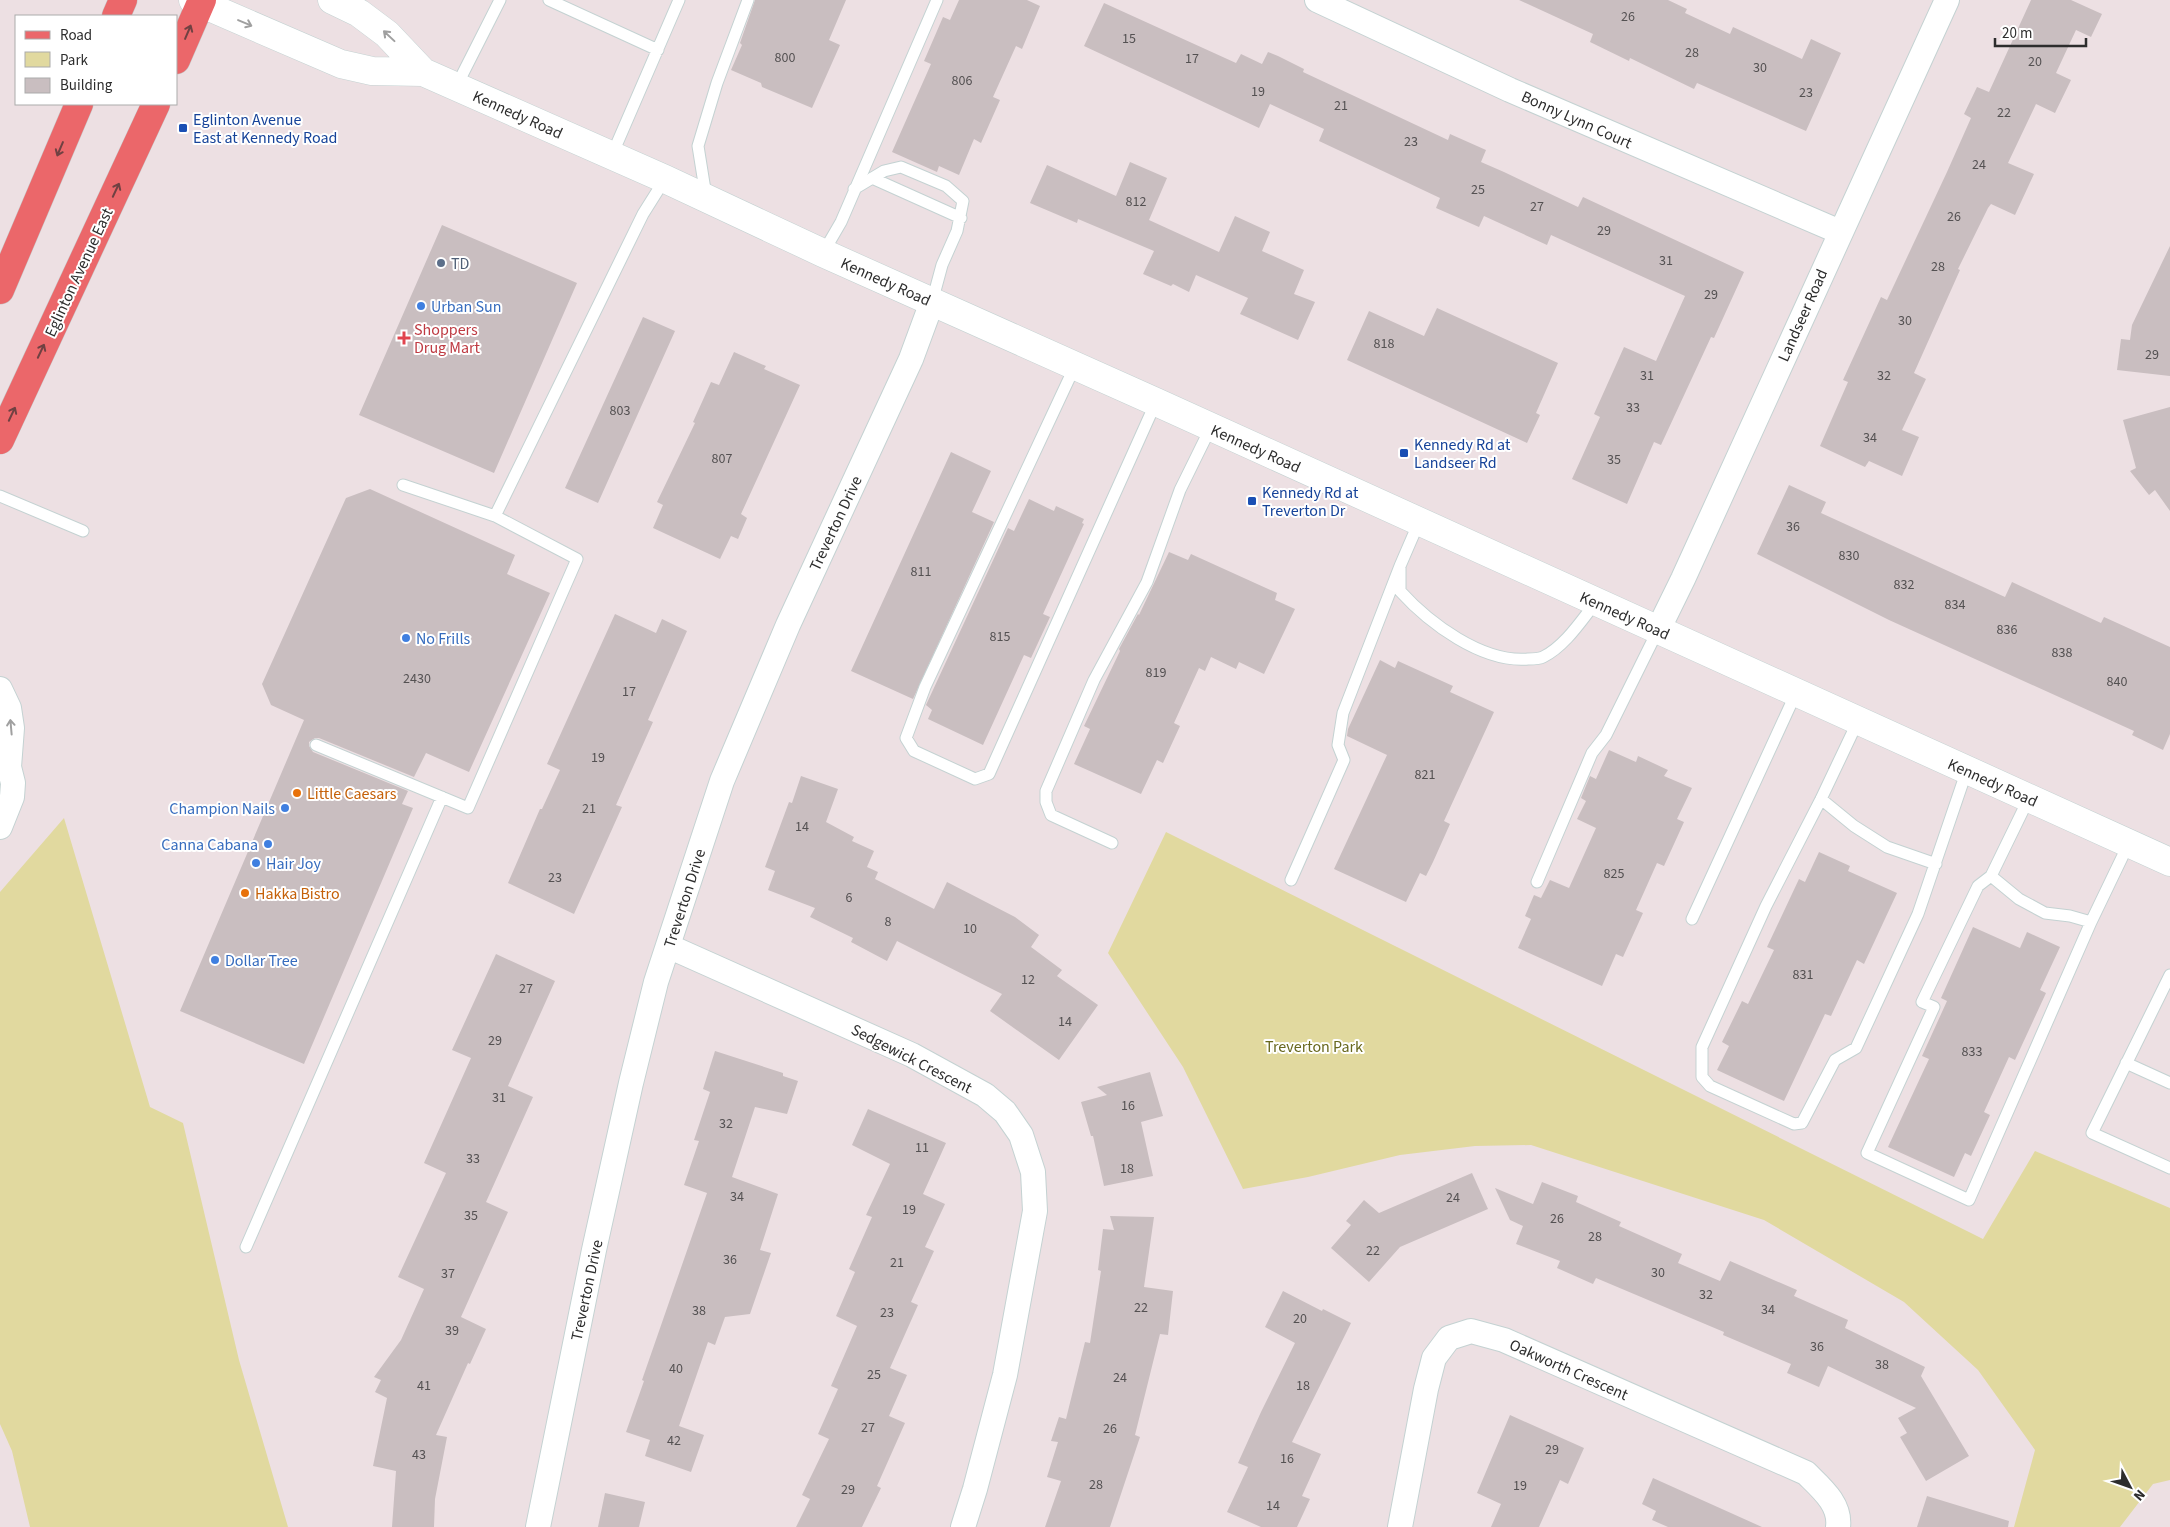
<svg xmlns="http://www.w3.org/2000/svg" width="2170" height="1527" viewBox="0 0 2170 1527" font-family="'Source Sans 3',sans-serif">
<rect width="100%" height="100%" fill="#ede0e3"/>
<!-- green -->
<path fill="#e1d99f" d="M64 818 150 1107 183 1123 239 1360 288 1527H30L12 1451 0 1424V892Z
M1166 832 1983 1239 2035 1151 2170 1208V1480L2153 1484 2120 1527H2014L2035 1450 1978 1370 1904 1302 1764 1220 1531 1145 1475 1146 1400 1155 1308 1177 1243 1189 1183 1067 1108 953Z"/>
<!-- building -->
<path fill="#c9bec0" d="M755 0H846L829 40 840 45 812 108 762 87 761 83 731 70 742 45 740 43Z
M959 0H1027L1040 6 1022 49 1016 46 993 97 1000 100 981 143 974 139 959 175 939 166 937 172 892 152 931 64 924 61 943 17 950 20Z
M1519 0H1668L1687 9 1685 13 1730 34 1733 27 1802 59 1811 39 1841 53 1806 131 1697 83 1694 89 1630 58 1629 61 1590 42 1593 34Z
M2031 0H2071L2102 14 2091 37 2076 30 2056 73 2071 80 2055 113 2036 104 2008 163 2034 174 2015 215 1991 204 1988 208 1958 269 1960 270 1914 373 1926 379 1902 430 1919 437 1902 476 1869 461 1865 467 1820 446 1848 382 1843 380 1881 297 1887 300 1947 172 1971 118 1964 114 1977 87 1989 92Z
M1104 3 1236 63 1241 54 1262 64 1268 52 1278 56 1304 69 1303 72 1448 140 1450 134 1486 150 1481 162 1504 172 1578 207 1583 197 1744 272 1714 338 1711 337 1661 445 1654 442 1627 504 1572 479 1600 417 1594 414 1624 347 1656 361 1685 296 1551 235 1547 245 1484 216 1479 227 1436 208 1440 198 1319 141 1324 129 1270 104 1259 128 1084 46Z
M1130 162 1167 178 1149 220 1219 252 1235 216 1270 232 1262 251 1304 270 1294 294 1315 302 1298 340 1240 314 1248 298 1196 275 1189 292 1173 284 1171 286 1143 274 1154 251 1078 219 1077 223 1030 203 1047 165 1116 196Z
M442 225 577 283 494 473 359 415Z
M2170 246V376L2117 370 2121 339 2130 340 2132 325Z
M1437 308 1558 363 1536 413 1540 415 1527 443 1347 360 1369 311 1424 336Z
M643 317 675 331 598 503 565 488Z
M734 352 766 366 764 369 800 385 741 514 747 518 738 539 731 536 720 559 653 528 663 505 657 502 695 423 693 422 711 382 719 385Z
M2170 407V511L2155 490 2149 495 2130 471 2136 468 2123 420Z
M951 452 991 471 972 512 994 522 913 699 851 671Z
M1789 485 1826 502 1821 513 2005 597 2012 582 2101 623 2104 617 2170 647V734L2163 750 2132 735 2134 731 1889 620 1757 554Z
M370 489 515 555 507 574 550 593 469 772 426 753 414 777 319 738H315L309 742V746L313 752 408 791 402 804 413 808 304 1064 180 1011 304 720 271 705 262 684 346 498Z
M1029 499 1054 511 1056 506 1084 519 1082 523 1084 524 1043 614 1050 617 1031 658 1024 655 983 745 928 719 932 710 926 705 1008 528 1014 531Z
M1169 552 1188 560 1191 554 1277 593 1275 600 1295 609 1264 674 1239 662 1236 669 1211 657 1205 671 1199 668 1174 723 1180 726 1163 763 1157 760 1141 794 1074 764 1090 729 1084 726 1120 651 1119 649 1138 614 1139 615Z
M615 614 656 633 662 619 687 631 648 720 653 722 616 805 622 807 574 914 508 883 540 809H542L560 770 547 764Z
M1380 660 1395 668 1398 661 1453 686 1450 692 1494 712 1444 821 1450 824 1433 862 1426 876 1420 873 1406 902 1334 869 1387 755 1347 736 1348 729Z
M1609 750 1636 762 1638 756 1668 770 1664 776 1692 788 1677 819 1684 822 1664 866 1657 863 1636 910 1643 913 1623 957 1616 954 1602 986 1518 948 1531 919 1525 916 1534 895 1541 898 1550 880 1569 888 1596 828 1577 819 1586 801 1581 798 1590 776 1596 779Z
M801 776 838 789 826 822 854 837 852 841 874 851 867 867 878 872 875 879 934 909 947 882 1015 917 1039 935 1031 947 1062 970 1057 976 1098 1005 1059 1060 990 1011 1002 994 897 941 887 961 851 942 853 938 810 917 815 908 768 890 775 871 765 867 789 802 792 803Z
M1819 852 1850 866 1848 871 1897 893 1864 964 1857 960 1831 1016 1825 1014 1784 1101 1717 1070 1729 1046 1722 1042 1742 1001 1748 1004 1774 950 1767 947 1799 879 1805 882Z
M1973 927 2020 948 2027 932 2060 947 2040 990 2046 993 2015 1060 2009 1057 1984 1112 1990 1115 1971 1156 1965 1153 1954 1177 1888 1147 1929 1059 1922 1056 1947 1001 1941 998Z
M496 954 555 981 508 1086 533 1097 486 1202 508 1212 461 1317 486 1329 470 1364 468 1363 436 1435 447 1437 435 1499 434 1527H392L396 1471 373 1466 387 1398 375 1392 381 1380 374 1377 401 1340 424 1289 398 1277 446 1173 424 1163 471 1058 452 1050Z
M715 1051 783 1073V1076L798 1081 787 1114 755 1107 732 1177 778 1194 760 1250 771 1253 750 1314 725 1317 715 1345 708 1342 679 1426 704 1435 691 1472 645 1456 650 1440 626 1432 644 1381 642 1380 707 1193 684 1185 699 1141 694 1140 710 1092 703 1089Z
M1150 1072 1163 1116 1141 1122 1153 1176 1104 1186 1093 1136H1091L1081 1102 1107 1095 1097 1087Z
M868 1109 946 1143 923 1194 945 1204 925 1247 934 1251 911 1302 918 1305 890 1368 907 1375 889 1416 905 1423 877 1486 881 1488 862 1527H796L810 1499 802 1495 829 1439 818 1434 838 1389 831 1386 857 1326 836 1316 855 1272 849 1269 872 1217 866 1215 890 1164 852 1145Z
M1472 1173 1488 1209 1400 1247 1369 1282 1331 1248 1351 1225 1346 1221 1364 1200 1379 1213Z
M1542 1182 1578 1196 1576 1202 1621 1222 1619 1226 1682 1254 1678 1263 1720 1281 1730 1261 1797 1290 1794 1296 1848 1320 1845 1328 1925 1367 1921 1376 1969 1456 1926 1481 1900 1437 1907 1433 1898 1418 1916 1408 1828 1366 1819 1387 1787 1373 1791 1364 1723 1335 1724 1332 1596 1278 1593 1284 1557 1268 1560 1261 1516 1244 1523 1226 1510 1220 1495 1188 1533 1204Z
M1110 1216 1154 1217 1144 1287 1173 1291 1168 1335 1160 1334 1135 1435 1140 1437 1110 1527H1045L1061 1481 1047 1477 1058 1442 1051 1441 1059 1417 1066 1419 1085 1342 1090 1343 1101 1271 1098 1270 1103 1229 1114 1230Z
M1283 1291 1322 1311 1323 1309 1351 1323 1292 1442 1321 1454 1302 1496 1310 1499 1297 1527H1261L1227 1512 1248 1467 1238 1463 1261 1412 1295 1343 1265 1327Z
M1510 1415 1584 1448 1568 1484 1560 1480 1539 1527H1491L1501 1504 1477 1493Z
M1653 1478 1762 1527H1668L1652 1520 1656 1511 1642 1504Z
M605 1493 645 1502 639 1527H598Z
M1927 1496 2009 1521 2008 1527H1917Z"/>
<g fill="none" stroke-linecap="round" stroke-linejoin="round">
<!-- service casing -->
<g stroke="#c4d2d2" stroke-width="13">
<path id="service" d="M549 0 658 50
M456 87 500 0
M612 155 679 0
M872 178 961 218
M854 189 884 171 901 167 946 186 963 201 957 231 942 265 932 302
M706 196 698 146 717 83 748 0
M823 253 841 222 937 0
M1075 366 925 687 906 738 914 751 975 779 989 774 1156 402
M403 485 495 516
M0 496 83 531
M1419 522 1400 566V591C1429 623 1482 663 1528 659 1533 659 1539 659 1543 657 1565 646 1581 621 1596 602
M1858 721 1821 799 1766 906 1702 1047V1077L1710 1086 1794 1124 1802 1123 1835 1060 1856 1048 1918 914 1967 770
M316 745 468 808 577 559 495 516 643 214 665 179
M2029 798 1991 876 2019 899 2045 913 2070 916 2091 922 2129 843
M1821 799 1854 826 1887 847 1936 864
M1112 843 1051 815 1046 802V791L1094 680 1147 582 1180 490 1211 427
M1991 876 1978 886 1922 1002 1934 1007 1867 1153 1969 1200 2091 922
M1291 880 1344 760 1338 745 1343 713 1400 566
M1537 882 1592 753 1606 735 1658 630
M1692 919 1796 693
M2170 975 2092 1133 2170 1168
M2126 1063 2170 1083
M246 1247 442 797"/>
</g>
<!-- minor casing -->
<g stroke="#c4d2d2" stroke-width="26">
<path id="minor" d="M1317 0 1510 90 1840 232
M1658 630 1683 579 1947 0
M0 689 9 708 12 728 9 767 13 783 12 797 0 827
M668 946 912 1055 985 1095 1005 1112 1021 1135 1033 1172 1035 1211 1005 1375 975 1489 963 1527
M538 1527 594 1250 631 1083 656 982 722 781 788 625 911 359 932 302
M1400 1527 1426 1389 1434 1358 1449 1338 1471 1331 1504 1340 1806 1473C1821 1488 1841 1504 1838 1527"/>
</g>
<!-- secondary casing -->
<g stroke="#c4d2d2" stroke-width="29">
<path id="secondary" d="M193 0 341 64 372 71 423 72
M332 0 359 13 387 34 423 72 665 179 823 253 1156 402 2170 862"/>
</g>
<!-- primary casing -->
<g stroke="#c4c4c4" stroke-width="29">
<path id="primary" d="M116 16 123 0
M176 60 202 0
M0 290 79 104
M0 440 156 104"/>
</g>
<!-- service -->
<use href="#service" stroke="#fff" stroke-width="11"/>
<!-- minor -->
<use href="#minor" stroke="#fff" stroke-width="24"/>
<!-- secondary -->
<use href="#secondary" stroke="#fff" stroke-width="28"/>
<!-- primary -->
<use href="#primary" stroke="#eb676a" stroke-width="28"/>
</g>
<!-- one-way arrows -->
<defs><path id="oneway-shaft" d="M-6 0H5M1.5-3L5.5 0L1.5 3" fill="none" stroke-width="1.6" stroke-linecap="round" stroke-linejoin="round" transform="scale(1.25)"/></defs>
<g stroke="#a0a0a0">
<use href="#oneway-shaft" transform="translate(245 23) rotate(23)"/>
<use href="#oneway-shaft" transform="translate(389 36) rotate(-137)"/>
<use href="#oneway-shaft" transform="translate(11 727) rotate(-95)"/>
</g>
<g stroke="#704142">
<use href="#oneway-shaft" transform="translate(188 32) rotate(-67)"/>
<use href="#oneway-shaft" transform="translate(60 149) rotate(113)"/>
<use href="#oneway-shaft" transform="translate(116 190) rotate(-65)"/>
<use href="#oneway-shaft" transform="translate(41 351) rotate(-65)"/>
<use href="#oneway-shaft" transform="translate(12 414) rotate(-65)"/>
</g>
<!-- markers -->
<g fill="#1a4fb4" stroke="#fff" stroke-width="2">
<rect x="178" y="123" width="10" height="10" rx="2.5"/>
<rect x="1399" y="448" width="10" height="10" rx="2.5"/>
<rect x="1247" y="496" width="10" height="10" rx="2.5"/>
</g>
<circle fill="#5c6f8a" stroke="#fff" stroke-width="2" cx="441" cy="263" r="5"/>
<g fill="#3f7fe0" stroke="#fff" stroke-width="2">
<circle cx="421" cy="306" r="5"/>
<circle cx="406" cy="638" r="5"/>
<circle cx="285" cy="808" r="5"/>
<circle cx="268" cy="844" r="5"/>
<circle cx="256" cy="863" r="5"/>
<circle cx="215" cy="960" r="5"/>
</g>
<path fill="#e0444e" stroke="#fff" stroke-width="2" d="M401.5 330.5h5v5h5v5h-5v5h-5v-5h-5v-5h5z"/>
<g fill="#e8710a" stroke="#fff" stroke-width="2">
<circle cx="297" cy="793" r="5"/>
<circle cx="245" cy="893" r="5"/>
</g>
<g text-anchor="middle" stroke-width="4" stroke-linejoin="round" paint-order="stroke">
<!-- number labels -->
<g font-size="14" fill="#545152">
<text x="1628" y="21">26</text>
<text x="1129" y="43">15</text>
<text x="1692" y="57">28</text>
<text x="785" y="62">800</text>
<text x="1192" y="63">17</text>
<text x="2035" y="66">20</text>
<text x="1760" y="72">30</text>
<text x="962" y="85">806</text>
<text x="1258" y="96">19</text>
<text x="1806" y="97">23</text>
<text x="1341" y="110">21</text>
<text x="2004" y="117">22</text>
<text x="1411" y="146">23</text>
<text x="1979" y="169">24</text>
<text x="1478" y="194">25</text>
<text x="1136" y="206">812</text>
<text x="1537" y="211">27</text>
<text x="1954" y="221">26</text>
<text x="1604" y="235">29</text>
<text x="1666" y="265">31</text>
<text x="1938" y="271">28</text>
<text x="1711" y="299">29</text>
<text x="1905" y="325">30</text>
<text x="1384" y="348">818</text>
<text x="2152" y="359">29</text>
<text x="1647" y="380">31</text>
<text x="1884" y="380">32</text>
<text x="1633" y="412">33</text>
<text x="620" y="415">803</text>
<text x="1870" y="442">34</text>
<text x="722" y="463">807</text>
<text x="1614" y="464">35</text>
<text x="1793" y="531">36</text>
<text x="1849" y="560">830</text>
<text x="921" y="576">811</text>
<text x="1904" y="589">832</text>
<text x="1955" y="609">834</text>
<text x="2007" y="634">836</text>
<text x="1000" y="641">815</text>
<text x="2062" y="657">838</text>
<text x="1156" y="677">819</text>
<text x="417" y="683">2430</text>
<text x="2117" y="686">840</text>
<text x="629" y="696">17</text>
<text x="598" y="762">19</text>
<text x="1425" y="779">821</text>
<text x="589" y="813">21</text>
<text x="802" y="831">14</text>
<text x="1614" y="878">825</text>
<text x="555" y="882">23</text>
<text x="849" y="902">6</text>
<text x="888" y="926">8</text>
<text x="970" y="933">10</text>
<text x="1803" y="979">831</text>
<text x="1028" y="984">12</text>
<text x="526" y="993">27</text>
<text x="1065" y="1026">14</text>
<text x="495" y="1045">29</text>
<text x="1972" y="1056">833</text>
<text x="499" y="1102">31</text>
<text x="1128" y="1110">16</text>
<text x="726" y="1128">32</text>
<text x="922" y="1152">11</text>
<text x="473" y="1163">33</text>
<text x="1127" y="1173">18</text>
<text x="737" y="1201">34</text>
<text x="1453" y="1202">24</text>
<text x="909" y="1214">19</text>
<text x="471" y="1220">35</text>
<text x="1557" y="1223">26</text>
<text x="1595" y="1241">28</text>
<text x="1373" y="1255">22</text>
<text x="730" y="1264">36</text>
<text x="897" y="1267">21</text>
<text x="1658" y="1277">30</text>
<text x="448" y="1278">37</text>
<text x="1706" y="1299">32</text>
<text x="1141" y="1312">22</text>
<text x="1768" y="1314">34</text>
<text x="699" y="1315">38</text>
<text x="887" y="1317">23</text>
<text x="1300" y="1323">20</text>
<text x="452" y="1335">39</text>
<text x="1817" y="1351">36</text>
<text x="1882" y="1369">38</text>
<text x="676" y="1373">40</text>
<text x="874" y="1379">25</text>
<text x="1120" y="1382">24</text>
<text x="424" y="1390">41</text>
<text x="1303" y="1390">18</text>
<text x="868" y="1432">27</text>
<text x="1110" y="1433">26</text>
<text x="674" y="1445">42</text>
<text x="1552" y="1454">29</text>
<text x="419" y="1459">43</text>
<text x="1287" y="1463">16</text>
<text x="1096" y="1489">28</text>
<text x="1520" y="1490">19</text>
<text x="848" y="1494">29</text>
<text x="1273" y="1510">14</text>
</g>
<!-- street labels -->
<g font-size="16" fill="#2d2d2d" stroke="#fff">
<text transform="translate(518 114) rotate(24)" y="6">Kennedy Road</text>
<text transform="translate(1577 119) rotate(24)" y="6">Bonny Lynn Court</text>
<text transform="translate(78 272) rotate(-65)" y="6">Eglinton Avenue East</text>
<text transform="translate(886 281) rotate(24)" y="6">Kennedy Road</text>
<text transform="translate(1802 315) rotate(-66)" y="6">Landseer Road</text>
<text transform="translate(1256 448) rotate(24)" y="6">Kennedy Road</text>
<text transform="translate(835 523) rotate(-65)" y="6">Treverton Drive</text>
<text transform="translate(1625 615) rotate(24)" y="6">Kennedy Road</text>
<text transform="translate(1993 782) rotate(24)" y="6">Kennedy Road</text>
<text transform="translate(684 898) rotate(-72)" y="6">Treverton Drive</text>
<text transform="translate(912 1058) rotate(27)" y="6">Sedgewick Crescent</text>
<text transform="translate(586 1290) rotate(-78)" y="6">Treverton Drive</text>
<text transform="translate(1569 1369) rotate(24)" y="6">Oakworth Crescent</text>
</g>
<!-- transit labels -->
<g font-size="16" fill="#164399" stroke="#fff" text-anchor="start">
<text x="193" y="125">Eglinton Avenue<tspan x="193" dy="18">East at Kennedy Road</tspan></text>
<text x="1414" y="450">Kennedy Rd at<tspan x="1414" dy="18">Landseer Rd</tspan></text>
<text x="1262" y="498">Kennedy Rd at<tspan x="1262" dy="18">Treverton Dr</tspan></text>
</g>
<!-- service labels -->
<g font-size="16" fill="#4e5e75" stroke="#fff" text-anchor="start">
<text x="451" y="269">TD</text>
</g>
<!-- shop labels -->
<g font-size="16" fill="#366cbe" stroke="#fff" text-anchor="start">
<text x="431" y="312">Urban Sun</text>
<text x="416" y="644">No Frills</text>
<text x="275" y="814" text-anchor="end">Champion Nails</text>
<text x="258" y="850" text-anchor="end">Canna Cabana</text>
<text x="266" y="869">Hair Joy</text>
<text x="225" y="966">Dollar Tree</text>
</g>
<!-- health labels -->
<g font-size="16" fill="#be3a42" stroke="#fff" text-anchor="start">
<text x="414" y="335">Shoppers<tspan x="414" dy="18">Drug Mart</tspan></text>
</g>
<!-- food labels -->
<g font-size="16" fill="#c56008" stroke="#fff" text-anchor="start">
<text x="307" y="799">Little Caesars</text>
<text x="255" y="899">Hakka Bistro</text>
</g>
<!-- park labels -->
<g font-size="16" fill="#68681e" stroke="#fff">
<text x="1314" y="1052">Treverton Park</text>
</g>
</g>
<!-- legend -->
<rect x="15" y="15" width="162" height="90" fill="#ffffff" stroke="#ababab"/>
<rect x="25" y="31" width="25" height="8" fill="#eb676a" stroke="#ababab"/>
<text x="60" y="40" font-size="15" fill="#2d2d2d">Road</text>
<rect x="25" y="52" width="25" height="15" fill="#e1d99f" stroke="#ababab"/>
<text x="60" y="65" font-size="15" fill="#2d2d2d">Park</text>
<rect x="25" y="78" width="25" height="15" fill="#c9bec0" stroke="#ababab"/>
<text x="60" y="90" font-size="15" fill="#2d2d2d">Building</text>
<!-- north arrow -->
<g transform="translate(2130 1487) rotate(131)" stroke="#ffffff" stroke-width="4" paint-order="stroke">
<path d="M0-4L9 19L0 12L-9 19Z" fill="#2d2d2d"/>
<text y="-8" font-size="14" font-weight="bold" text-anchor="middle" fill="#2d2d2d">N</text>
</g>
<!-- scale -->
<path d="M1995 38v8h91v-8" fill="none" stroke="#2d2d2d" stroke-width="2.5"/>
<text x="2002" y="38" font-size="15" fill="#2d2d2d" stroke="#ffffff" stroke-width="4" paint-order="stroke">20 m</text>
</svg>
